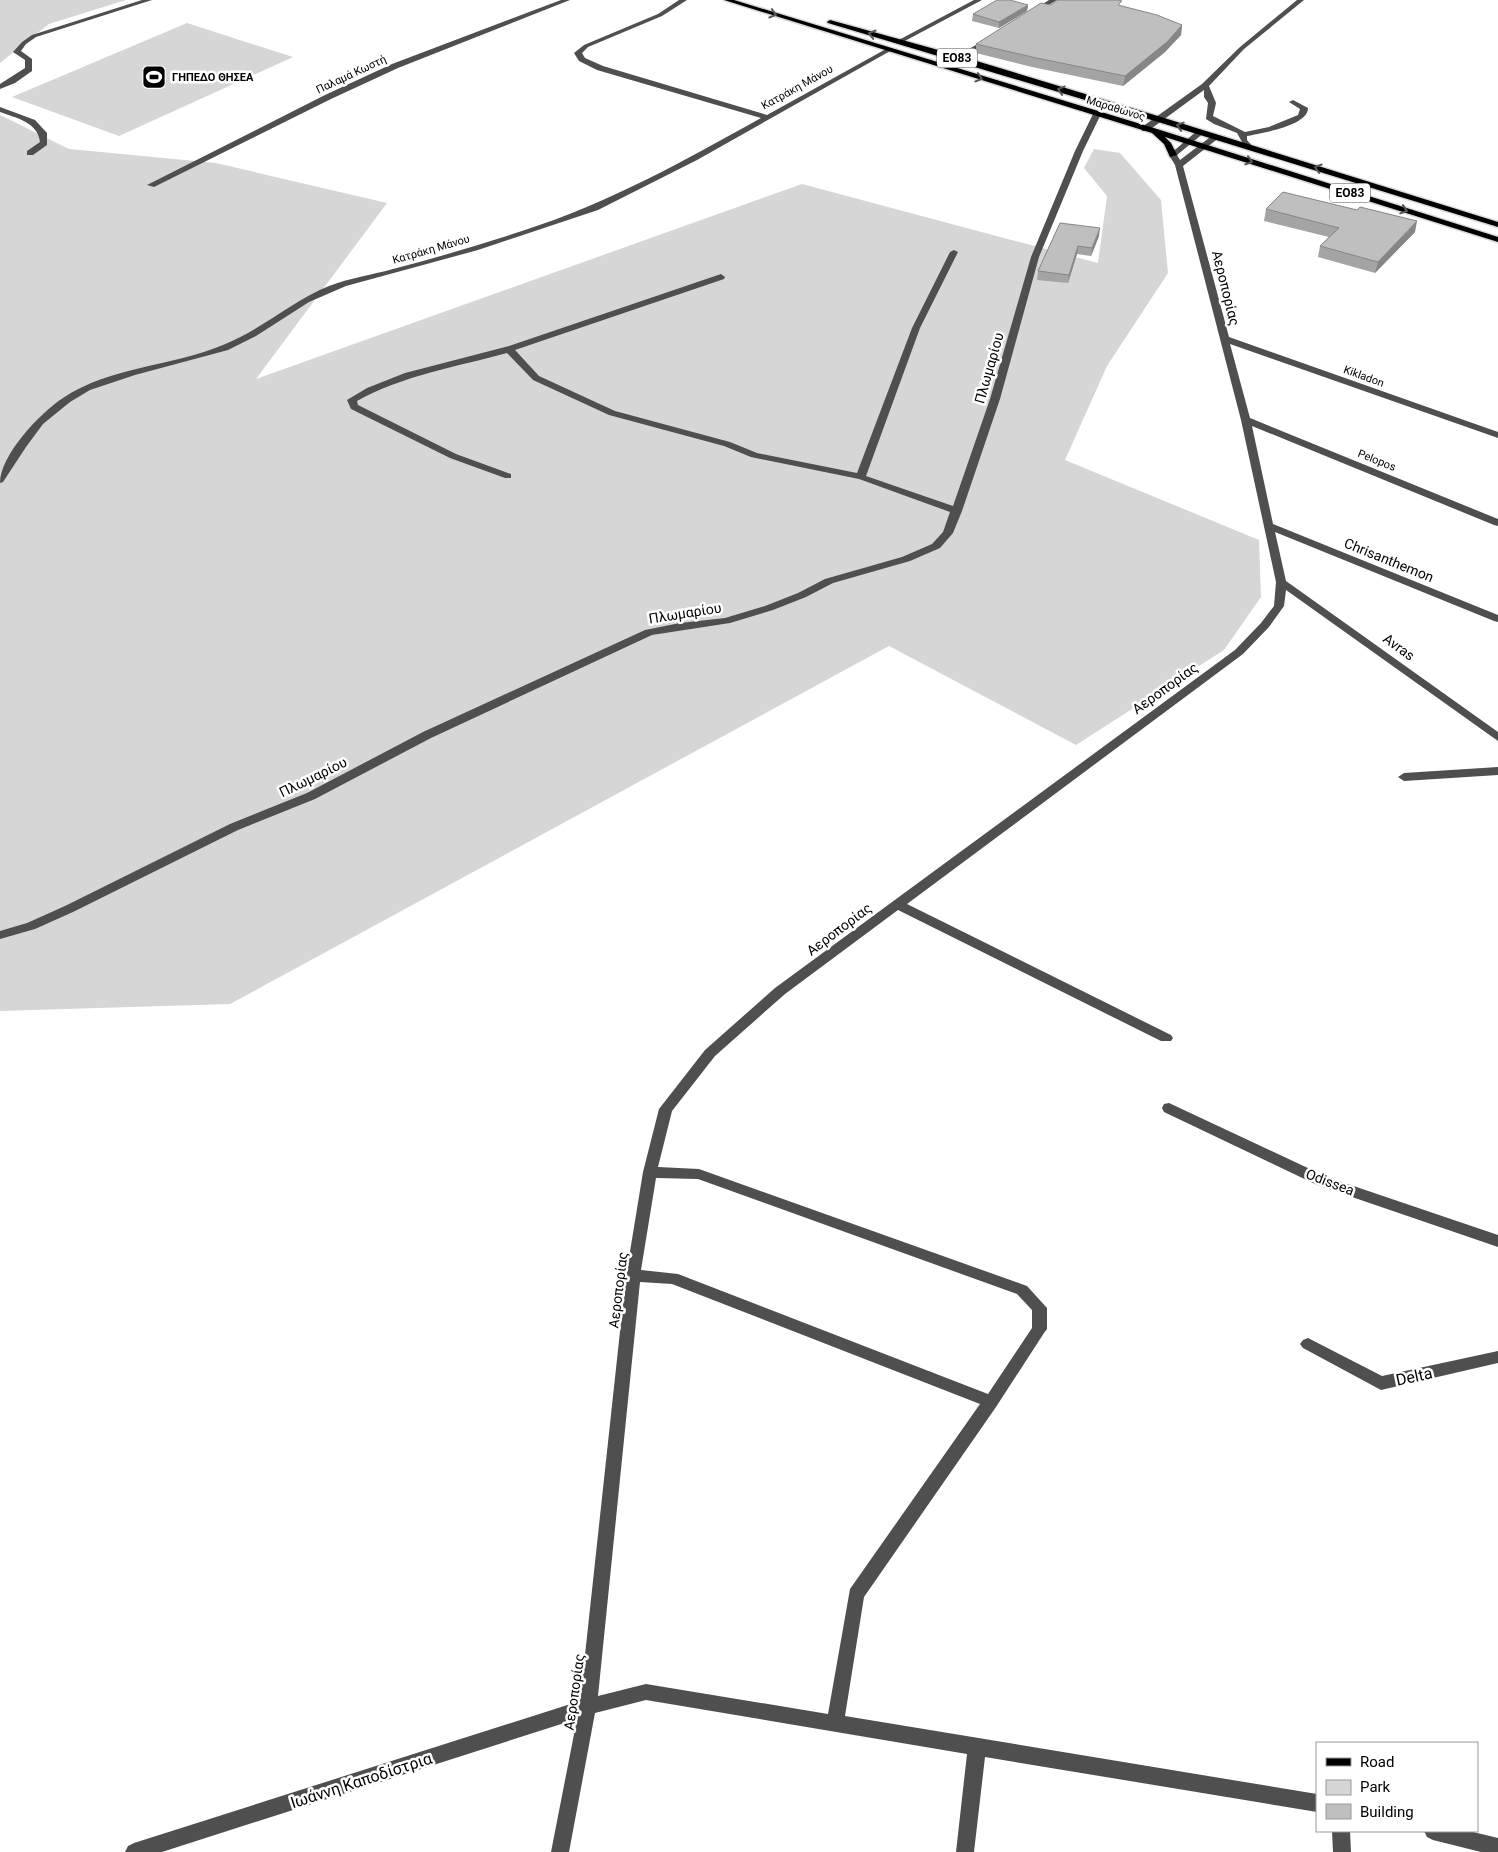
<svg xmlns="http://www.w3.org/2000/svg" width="1498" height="1852" viewBox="0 0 1498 1852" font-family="Roboto,sans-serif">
<rect width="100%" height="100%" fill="#fff"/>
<!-- green -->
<path fill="#d6d6d6" d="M0 0H126L49 24 0 63Z
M187 23 293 57 119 136 12 97Z
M0 115 69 149 216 163 387 203 256 379 802 184 1098 263 1107 196 1084 168 1094 149 1120 153 1161 200 1168 273 1107 366 1065 460 1259 540 1261 597 1224 650 1076 745 889 646 230 1004 0 1011Z"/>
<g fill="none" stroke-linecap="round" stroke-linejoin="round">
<!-- major casing -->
<g stroke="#dbdbdb" stroke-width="3">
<path id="major" d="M724 0H734L1157 129 1498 237V242L1165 137 1171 143 1177 155 1170 157 1164 144 1152 133Z
M830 20 960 56 1161 117 1498 222V227L1155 121 828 23 827 22Z"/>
</g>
<!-- minor -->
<path fill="#4f4f4f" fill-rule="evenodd" d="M142 0H152L36 37 26 44 21 51 32 59V71L15 83 0 89V84L25 68V60L13 52 22 42 32 35Z
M561 0H570L398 68 331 99 154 187 147 185 325 95 392 64Z
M679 0H687L662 16 588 47 582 53 585 58 603 66 767 115 886 49 892 50 697 160 598 210 478 250 346 286 309 302 256 336 228 350 135 375 90 390 70 402 43 424 26 447 3 482 0 483C0 455 40 413 63 398 111 366 171 367 223 345 261 330 292 301 329 286 350 278 371 275 393 269 436 258 479 245 522 231 609 203 682 162 761 118L597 70 579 61 574 53 584 45 658 14Z
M974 0H982L901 43 895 42Z
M1049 0H1057L1034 14 1029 13Z
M1297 0H1304L1244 49 1209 86 1216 103 1213 116 1245 132 1269 127 1298 115 1300 109 1289 102 1293 100 1308 108C1308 126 1261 133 1247 136V140L1253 147 1246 149 1237 133 1214 124 1206 119 1208 103 1204 97V90L1148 131H1142V127L1202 84 1240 47Z
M990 37 992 38V40L960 60 953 58Z
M0 107 35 120 47 133V145L33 155H27V151L40 142C38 122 16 118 0 112Z
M1094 112 1101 114 1083 151 1039 257 1000 399 962 511 953 533 940 548 910 561 833 583 806 597 773 610 730 623 652 635 431 738 315 799 238 830 73 912 35 929 0 939V931L27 923 65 906 230 824 307 793 423 732 645 630 680 623 725 618 765 606 798 593 825 579 902 557 932 544 943 532 950 512 859 479 751 457 724 446 609 415 533 380 507 353C456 367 404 375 357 401L358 405 456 454 511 474V478H505L450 458 351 409 347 400 367 388 405 373 509 346 721 274 725 277 724 279 515 350 539 376 615 411 730 442 757 453 857 473 912 328 950 252 954 250 958 252 920 328 866 476 953 506 990 399 1031 257 1075 151Z
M1198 130 1205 132 1177 155 1180 160 1213 135 1220 137 1183 166 1229 337 1498 432V438L1230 344 1250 418 1498 519V526L1494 525 1252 426 1273 524 1498 615V622L1494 621 1275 532 1286 581 1498 732V741L1286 590 1284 606 1269 627 1243 654 907 904 1171 1035 1173 1038 1171 1041H1161L898 910 785 994 715 1056 672 1111 658 1167 699 1169 1027 1286 1047 1308V1329L1044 1333 996 1407 864 1597 845 1716 1317 1794V1812L985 1757 974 1852H956L967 1754 646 1700 595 1713 569 1852H551L577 1719 162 1852H125L128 1846 134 1843 580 1701 626 1276 643 1172 659 1109 705 1050 775 988 1235 650 1261 623 1274 606 1276 582 1241 420 1175 165 1169 155ZM656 1178 698 1179 1017 1294 1032 1310V1328L988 1394 678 1274 641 1270ZM640 1282 672 1284 980 1404 850 1589 828 1714 646 1684 598 1696Z
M1498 767V775L1404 781 1398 777 1404 773Z
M1169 1103 1327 1177 1498 1235V1247L1317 1185 1164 1112 1162 1108 1164 1104Z
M1308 1338 1382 1376 1498 1351V1363L1381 1390 1303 1348 1300 1344 1303 1340Z
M1332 1831H1350L1351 1852H1333Z
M1424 1831H1469L1498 1838V1852H1481L1433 1840 1427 1837Z"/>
<!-- major -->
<use href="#major" fill="#000" fill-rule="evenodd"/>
</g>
<!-- wall -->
<path fill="#a4a4a4" d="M1028 5 1027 11 999 28 972 21 973 14Z
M1051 5 1121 6 1182 25 1181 35 1165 52 1123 86 1032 67 976 53V44Z
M1266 209 1415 232 1375 273 1318 257 1320 246 1329 237 1264 221Z
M1060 223 1099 236 1091 256 1077 254 1068 283 1037 280 1038 271Z"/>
<!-- shaded-wall -->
<path fill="#868686" d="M1028 5 1027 11 999 28V22Z
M1182 25 1181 35 1165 52 1123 86 1125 76Z
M1417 221 1415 232 1375 273 1378 262Z
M1100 228 1099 236 1091 256 1092 248Z
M1078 246 1077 254 1068 283 1069 275Z"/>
<!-- building -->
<path fill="#bfbfbf" stroke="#868686" d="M997 0H1010L1028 5 999 22 973 14Z
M1057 0H1118L1122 1 1118 5 1157 15 1182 25 1167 42 1125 76 1032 57 976 44 1041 3 1051 5Z
M1283 192 1357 210 1360 207 1417 221 1378 262 1320 246 1339 228 1266 209Z
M1060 223 1100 228 1092 248 1078 246 1069 275 1038 271Z"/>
<!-- one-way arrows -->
<defs><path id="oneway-chevron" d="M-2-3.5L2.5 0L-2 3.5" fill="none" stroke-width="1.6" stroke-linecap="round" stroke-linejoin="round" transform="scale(1.25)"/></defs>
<g stroke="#595959">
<use href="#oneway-chevron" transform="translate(773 14) rotate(17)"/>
<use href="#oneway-chevron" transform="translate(872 34) rotate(-164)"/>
<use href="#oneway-chevron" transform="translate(979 78) rotate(17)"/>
<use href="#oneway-chevron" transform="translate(1061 90) rotate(-163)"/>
<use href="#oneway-chevron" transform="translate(1180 126) rotate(-162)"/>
<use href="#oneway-chevron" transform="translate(1249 161) rotate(18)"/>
<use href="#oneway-chevron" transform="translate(1318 168) rotate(-163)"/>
<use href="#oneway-chevron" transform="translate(1404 210) rotate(18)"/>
</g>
<!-- icons -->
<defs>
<g id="stadium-square" transform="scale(1.25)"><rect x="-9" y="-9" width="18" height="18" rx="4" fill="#000" stroke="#fff"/><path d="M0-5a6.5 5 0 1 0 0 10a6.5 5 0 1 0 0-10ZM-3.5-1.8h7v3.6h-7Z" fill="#fff"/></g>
</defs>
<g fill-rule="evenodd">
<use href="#stadium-square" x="154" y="77"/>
</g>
<g text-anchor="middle" stroke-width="5" stroke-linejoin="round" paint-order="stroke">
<!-- far-street labels -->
<g font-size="11" fill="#000" stroke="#fff">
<text transform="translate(351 74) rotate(-25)" y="4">Παλαμά Κωστή</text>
<text transform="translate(797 87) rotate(-29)" y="4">Κατράκη Μάνου</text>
<text transform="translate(1116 108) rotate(17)" y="4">Μαραθώνος</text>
<text transform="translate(431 249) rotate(-16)" y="4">Κατράκη Μάνου</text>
<text transform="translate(1364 376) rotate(20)" y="4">Kikladon</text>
<text transform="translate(1377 460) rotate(22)" y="4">Pelopos</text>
</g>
<!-- far-poi labels -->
<g font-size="11" font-weight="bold" fill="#000" stroke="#fff" text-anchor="start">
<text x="172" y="81">ΓΗΠΕΔΟ ΘΗΣΕΑ</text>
</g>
<!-- shield labels -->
<g fill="#fff" stroke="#4c4c4c" stroke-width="1">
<rect x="937" y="48.5" width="40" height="19" rx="4"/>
<rect x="1330" y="183.5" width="40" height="19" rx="4"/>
</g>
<g font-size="12" font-weight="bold" fill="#000">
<text x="957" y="62">ΕΟ83</text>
<text x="1350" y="197">ΕΟ83</text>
</g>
<!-- street labels -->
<g font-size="14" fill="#000" stroke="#fff">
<text transform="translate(1226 288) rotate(76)" y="5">Αεροπορίας</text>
<text transform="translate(989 368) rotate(-74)" y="5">Πλωμαρίου</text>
<text transform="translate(1389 560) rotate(22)" y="5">Chrisanthemon</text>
<text transform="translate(685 613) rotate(-9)" y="5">Πλωμαρίου</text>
<text transform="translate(1399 647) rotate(36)" y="5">Avras</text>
<text transform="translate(1165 688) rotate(-36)" y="5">Αεροπορίας</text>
<text transform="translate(313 777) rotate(-26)" y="5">Πλωμαρίου</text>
<text transform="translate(839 929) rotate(-37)" y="5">Αεροπορίας</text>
<text transform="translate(1330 1182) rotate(21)" y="5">Odissea</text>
<text transform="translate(618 1290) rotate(-83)" y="5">Αεροπορίας</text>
<text transform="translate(574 1692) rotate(-82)" y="5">Αεροπορίας</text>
</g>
<!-- near-street labels -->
<g font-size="16" fill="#000" stroke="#fff">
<text transform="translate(1414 1376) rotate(-12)" y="6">Delta</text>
<text transform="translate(361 1780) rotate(-18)" y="6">Ιωάννη Καποδίστρια</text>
</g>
</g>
<!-- legend -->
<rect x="1316" y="1742" width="162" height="90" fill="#ffffff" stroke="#999999"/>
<rect x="1326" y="1758" width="25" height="8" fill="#000000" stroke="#999999"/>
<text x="1360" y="1767" font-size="15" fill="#000000">Road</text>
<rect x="1326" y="1780" width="25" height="15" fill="#d6d6d6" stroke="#999999"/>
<text x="1360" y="1792" font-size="15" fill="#000000">Park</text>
<rect x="1326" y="1804" width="25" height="15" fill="#bfbfbf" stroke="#999999"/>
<text x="1360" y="1817" font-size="15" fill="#000000">Building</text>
</svg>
